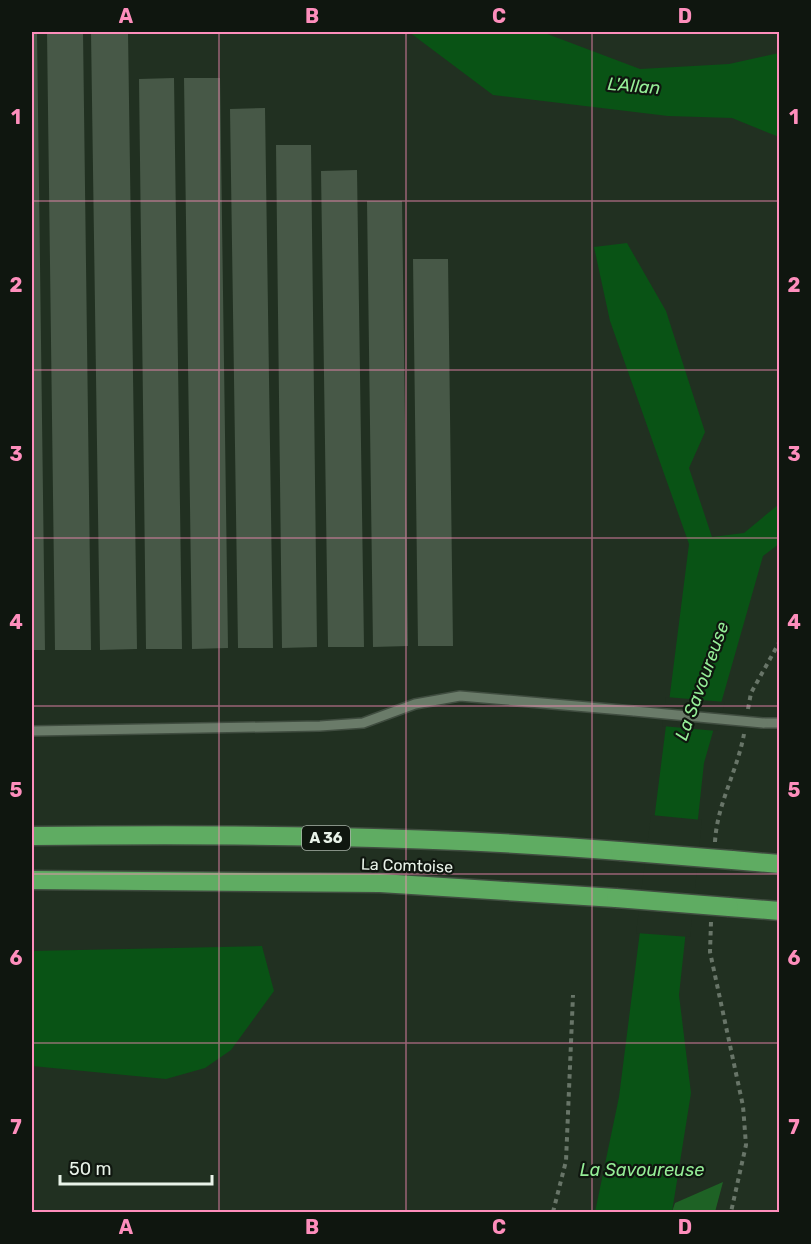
<svg xmlns="http://www.w3.org/2000/svg" width="811" height="1244" viewBox="0 0 811 1244" font-family="Rubik,sans-serif">
<rect width="100%" height="100%" fill="#213021"/>
<!-- forest -->
<path fill="#1e6225" d="M723 1182 715 1212H672L675 1203Z"/>
<!-- water -->
<path fill="#095315" d="M409 32H542L640 69 729 64 779 53V137L732 118 668 116 493 95Z
M627 243 666 311 705 432 689 468 712 537 744 533 779 504V544L763 556 704 763 679 995 691 1093 672 1212H595L619 1097 689 544 610 321 594 247Z
M262 946 274 991 231 1050 205 1068 166 1079 32 1066V951Z"/>
<!-- pier -->
<path fill="#213021" d="M666 697 725 702 717 731 662 726Z
M651 815 702 820 690 937 636 933Z"/>
<!-- building -->
<path fill="#475847" d="M32 32H37L45 650H32Z
M47 32H83L91 650H55Z
M91 32H128L137 649 100 650Z
M174 78 182 649H146L139 79Z
M184 78H220L228 648 192 649Z
M265 108 273 648H238L230 109Z
M276 145H311L317 647 282 648Z
M357 170 364 647H328L321 171Z
M367 201H402L408 646 373 647Z
M413 259H448L453 646H418Z"/>
<g fill="none" stroke-linecap="round" stroke-linejoin="round">
<!-- service casing -->
<g stroke="#404d40" stroke-width="12">
<path id="service" d="M763 723H780
M32 731 320 726 363 723 415 704 460 696 634 711"/>
</g>
<!-- motorway casing -->
<g stroke="#404d40" stroke-width="21">
<path id="motorway" d="M32 836C228 834 425 835 620 851
M732 860 780 864
M32 880 380 883 616 898
M729 907 780 911"/>
</g>
<!-- path -->
<path stroke="#687568" stroke-width="4" stroke-dasharray="4.5 4.5" stroke-linecap="butt" d="M748 709 751 693 780 641
M715 842C717 804 737 772 744 734
M711 922 710 952 743 1106 746 1145 731 1212
M553 1212 566 1161 573 995"/>
<!-- service -->
<use href="#service" stroke="#6a7b69" stroke-width="9"/>
<!-- motorway -->
<use href="#motorway" stroke="#5fac62" stroke-width="18"/>
<!-- service-bridge casing -->
<g stroke="#404d40" stroke-width="12" stroke-linecap="butt">
<path id="service-bridge" d="M634 711 763 723"/>
</g>
<!-- motorway-bridge casing -->
<g stroke="#404d40" stroke-width="21" stroke-linecap="butt">
<path id="motorway-bridge" d="M620 851 732 860
M616 898 729 907"/>
</g>
<!-- service-bridge -->
<use href="#service-bridge" stroke="#6a7b69" stroke-width="9"/>
<!-- motorway-bridge -->
<use href="#motorway-bridge" stroke="#5fac62" stroke-width="18"/>
</g>
<!-- grid -->
<path fill="none" stroke="#fe8ebc" stroke-width="1.5" stroke-opacity="0.55" d="M219 32V1212M406 32V1212M592 32V1212M32 201H780M32 370H780M32 538H780M32 706H780M32 874H780M32 1043H780"/>
<g text-anchor="middle" stroke-width="4.5" stroke-linejoin="round" paint-order="stroke">
<!-- shield labels -->
<rect fill="#0f160f" stroke="#a8b1a8" stroke-width="1.5" x="302" y="826" width="48" height="24" rx="4.5"/>
<g font-size="15" font-weight="bold" fill="#e9f3e9">
<text x="326" y="843">A 36</text>
</g>
<!-- street labels -->
<g font-size="16" fill="#e9f3e9" stroke="#0f160f">
<text transform="translate(407 865) rotate(2)" y="6">La Comtoise</text>
</g>
<!-- water labels -->
<g font-size="18" font-style="italic" fill="#95ee97" stroke="#0f160f">
<text transform="translate(634 86) rotate(5)" y="6">L'Allan</text>
<text transform="translate(702 681) rotate(-70)" y="6">La Savoureuse</text>
<text x="642" y="1176">La Savoureuse</text>
</g>
</g>
<!-- border -->
<rect width="811" height="1244" fill="none" stroke="#0f160f" stroke-width="66"/>
<!-- scale -->
<path d="M60 1175v9h152v-9" fill="none" stroke="#e9f3e9" stroke-width="3"/>
<text x="69" y="1175" font-size="18" fill="#e9f3e9" stroke="#0f160f" stroke-width="4.5" paint-order="stroke">50 m</text>
<rect x="33" y="33" width="745" height="1178" fill="none" stroke="#fe8ebc" stroke-width="2"/>
<g font-size="20" text-anchor="middle" font-weight="bold" fill="#fe8ebc">
<text x="126" y="23">A</text>
<text x="312" y="23">B</text>
<text x="499" y="23">C</text>
<text x="685" y="23">D</text>
<text x="16" y="124">1</text>
<text x="794" y="124">1</text>
<text x="16" y="292">2</text>
<text x="794" y="292">2</text>
<text x="16" y="461">3</text>
<text x="794" y="461">3</text>
<text x="16" y="629">4</text>
<text x="794" y="629">4</text>
<text x="16" y="797">5</text>
<text x="794" y="797">5</text>
<text x="16" y="965">6</text>
<text x="794" y="965">6</text>
<text x="16" y="1134">7</text>
<text x="794" y="1134">7</text>
<text x="126" y="1234">A</text>
<text x="312" y="1234">B</text>
<text x="499" y="1234">C</text>
<text x="685" y="1234">D</text>
</g>
</svg>
